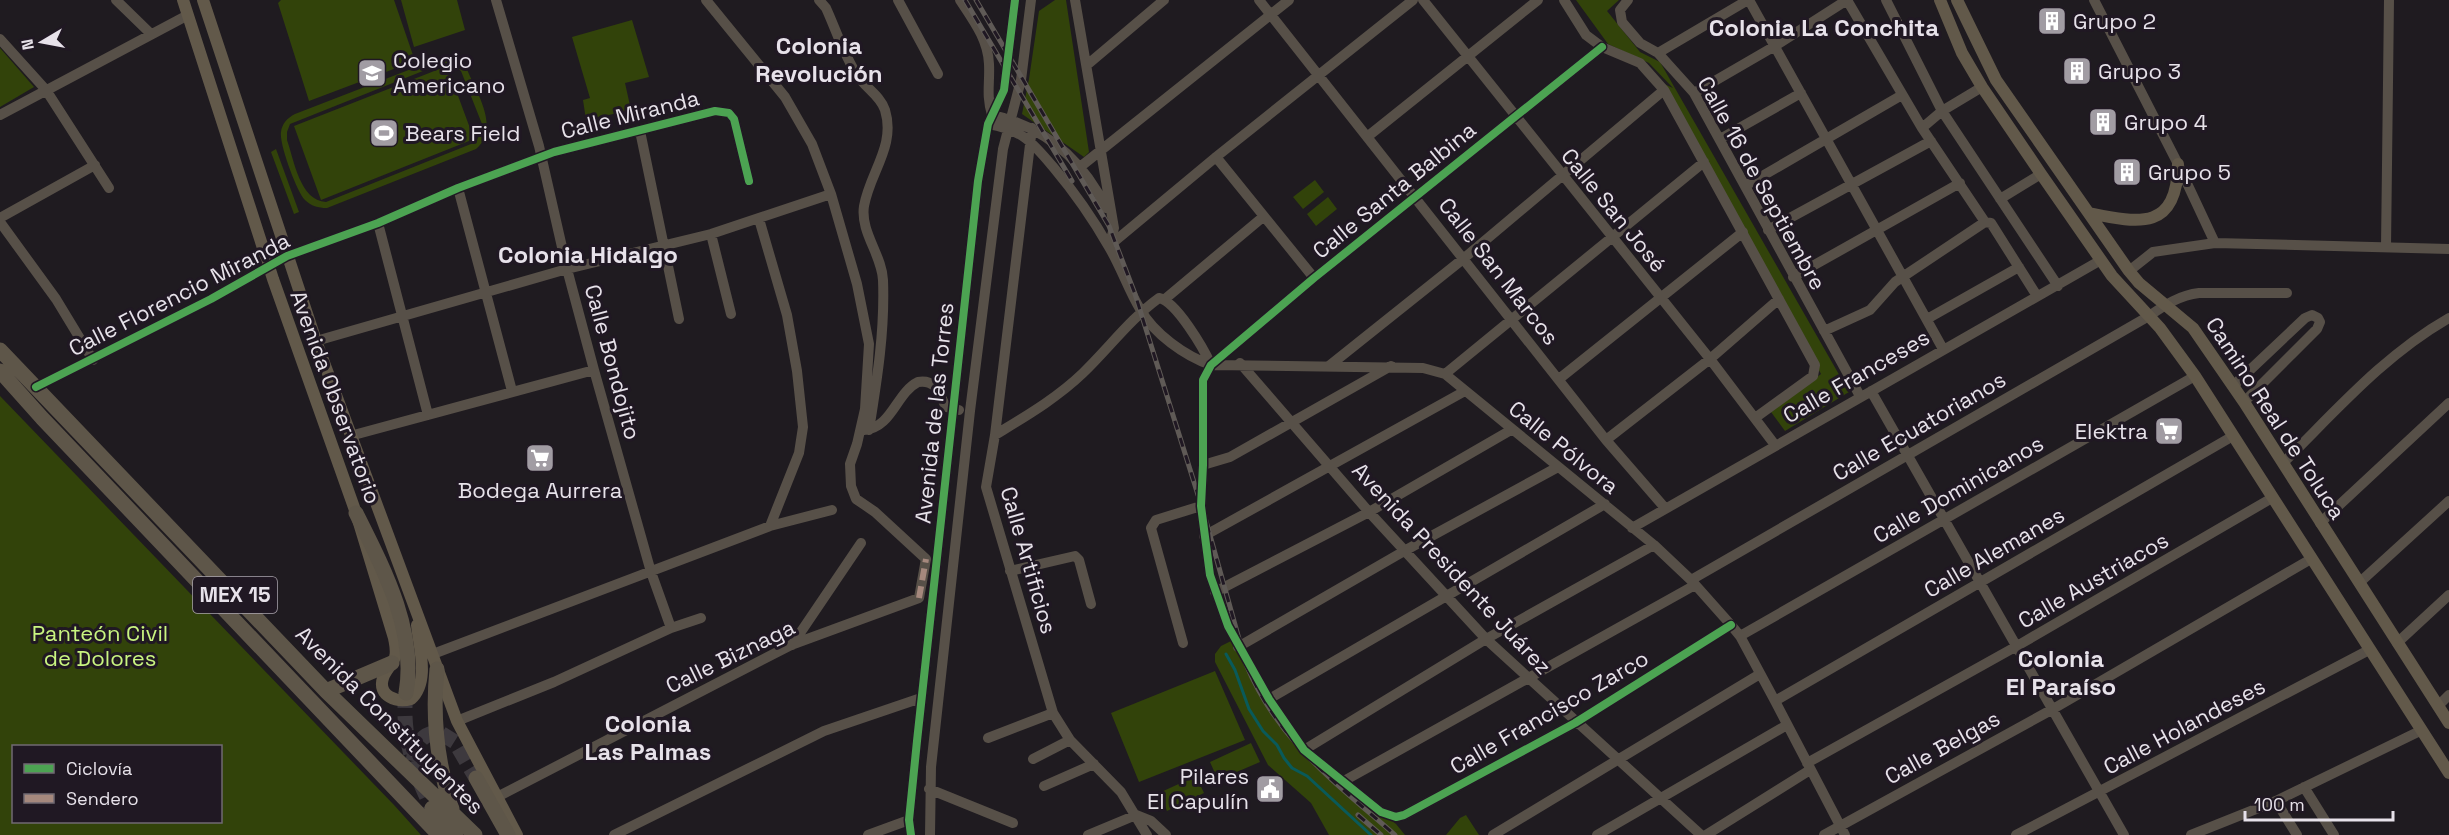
<svg xmlns="http://www.w3.org/2000/svg" width="2449" height="835" viewBox="0 0 2449 835" font-family="'Space Grotesk',sans-serif">
<rect width="100%" height="100%" fill="#1f1b20"/>
<!-- green -->
<path fill="#32430a" fill-rule="evenodd" d="M281 0H394L415 61 309 101 278 3Z
M401 0H457L465 30 414 47Z
M1055 0H1066L1089 152 1084 157 1022 114 1029 79 1039 11Z
M1576 0H1619L1607 11 1640 52 1660 62 1849 392 1785 431 1771 412 1821 374 1719 181 1662 83 1673 88 1649 63 1608 44Z
M632 20 649 77 625 83 631 110 586 120 583 100 590 98 572 37Z
M0 48 34 87 0 107Z
M448 57 459 61 466 67C476 92 501 128 476 149L327 208C318 208 311 206 305 200 297 192 279 144 281 132 282 124 287 118 295 114L437 59ZM443 63 452 64 461 71 482 124 480 134 476 142 326 202C300 201 294 160 287 140V132L290 124Z
M447 66 474 139 321 200 294 126Z
M276 149 299 212 294 214 271 152Z
M1315 180 1324 192 1303 209 1293 197Z
M1328 197 1337 209 1316 226 1307 214Z
M0 396 394 805 421 835H0ZM14 746H220V822H14Z
M1231 641 1301 752 1396 824 1405 835H1329L1311 803 1268 765 1215 662V654L1221 646Z
M1215 671 1245 740 1139 782 1111 713Z
M1251 743 1260 762 1218 780 1210 762Z
M1196 776 1204 793 1167 811 1159 793Z
M1466 815 1479 835H1446L1460 818Z"/>
<g fill="none" stroke-linecap="round" stroke-linejoin="round">
<!-- stream -->
<path stroke="#095a5a" stroke-width="3" d="M1226 654 1235 670 1249 709 1263 731 1277 745 1284 758 1292 768 1307 776 1371 835"/>
<!-- highway-tunnel -->
<path stroke="#3d393e" stroke-width="15" stroke-dasharray="15 8" stroke-linecap="butt" d="M406 693C401 734 414 772 432 808
M413 761C416 745 421 733 439 732L455 742 476 778"/>
<!-- minor -->
<path stroke="#575048" stroke-width="10" d="M116 0 151 34
M496 0 539 146 567 269 594 370 651 572 671 628
M819 0 826 8C836 30 844 55 857 75 865 88 880 95 885 110 896 146 870 172 864 206 860 232 882 255 883 280 885 331 877 380 869 430
M898 0 938 74
M960 0C973 20 988 39 989 64 990 84 986 94 992 115
M1075 0 1114 228 1109 246
M1259 0 1606 440 1665 508
M1423 0 1710 359 1775 445
M1564 0 1586 35 1602 47 1640 63 1664 90 1815 365 1813 376 1755 418
M1628 0 1620 10 1622 22 1640 43 1658 53 1694 93 1860 396
M1749 0 1943 349
M1847 0 1922 128 1985 222 1991 223 2037 296
M1886 0 1942 111 2058 286
M2094 0 2178 164 2215 243
M0 39 46 90 109 188
M1602 47 1314 278 1211 365 1203 380V465L1201 506 1210 575 1228 626 1269 699 1304 750 1381 812 1396 817 1404 815 1575 723 1731 625
M1658 53 1748 0
M1087 65 1164 0
M1694 93 1775 46 1847 0
M0 115 188 15
M992 115C1045 127 1082 159 1106 208
M988 124C1023 130 1032 142 1054 168 1075 193 1093 219 1109 247 1121 267 1128 289 1140 309 1154 334 1185 356 1211 365L1423 368 1445 374 1654 545 1691 580 1731 625 1740 636 1775 701 1845 835
M1032 128 995 435 986 487 1053 713 1070 740 1121 792 1147 835
M1922 128 1942 111 1982 87
M640 131 679 319
M1367 137 1538 0
M1720 139 1801 93
M1216 157 1314 278
M1080 167 1289 0
M1745 186 1902 95
M458 188 512 391
M2000 199 2041 174
M0 218 95 165
M759 219 787 315 797 371 803 427 799 453 770 526
M0 222 56 299 93 360
M378 223 428 415
M1768 230 1931 141
M711 234 731 314
M1109 246 1216 157 1413 0
M2386 247 2389 0
M2129 271 2153 252 2215 243 2449 249
M1793 277 1960 183
M1165 299 1263 217
M1927 319 2019 267
M1824 331 1870 310 1895 282 1985 222
M316 341 567 269 711 234 831 194
M1240 363 1369 512 1486 639 1701 835
M1329 366 1463 259 1664 90
M1445 374 1704 162
M1559 379 1743 232
M2233 386 2305 318 2312 315 2318 318 2320 322 2317 329 2244 402
M36 387 211 299 287 256 378 223 458 188 554 152 715 111 729 113 734 119 749 181
M1871 391 2124 835
M864 430C892 428 896 393 918 382 937 379 939 394 946 407L959 410
M995 435C1026 416 1057 398 1083 373 1109 348 1130 319 1159 298 1176 301 1204 349 1211 365
M350 436 594 370
M1606 440 1710 359 1779 299
M2283 463C2335 412 2384 355 2449 318
M1203 465 1230 457 1391 366
M2320 523 2449 403
M1632 528 2101 260
M1204 536 1465 391
M1010 571 1075 556 1079 560 1091 604
M1691 580 2149 316C2165 305 2180 295 2199 293H2287
M2359 583 2449 501
M1215 592 1369 512 1511 430
M1740 636 2195 376
M1183 643 1151 528 1156 520 1201 506
M2397 643 2449 595
M792 645 861 543
M1238 647 1406 550 1558 467
M433 654 770 526 832 510
M1269 699 1605 504
M1775 701 2233 436
M2438 706 2449 695
M457 721 554 682 671 628 701 618
M988 738 1053 713
M1304 750 1486 639 1654 545
M1033 759 1070 740
M1807 763 2017 646 2272 498
M1342 782 1695 585
M1044 786 1094 764
M2304 787 2334 835
M929 789 1013 823
M497 797 791 645 919 598 926 559 875 512 856 499 851 486 850 464 857 444 865 409 869 344 857 284 831 194 812 144 785 97 706 0
M2276 801 2297 835
M614 835 824 731 921 698
M868 835 909 820
M911 835 909 820 917 741 978 181 988 124 1004 90 1015 0
M930 835 931 767 970 411 1003 149 1021 80 1031 0
M1088 835 1136 815 1151 821 1166 835
M1493 835 1760 674
M1597 835 1787 725
M1706 835 1810 770
M1824 835 2053 709 2311 559
M2016 835 2369 650
M2191 835 2276 801 2422 730"/>
<!-- major -->
<path stroke="#62594a" stroke-width="12" d="M183 0 273 279 356 513 394 638C395 644 397 651 395 657 392 665 385 671 383 678 377 696 397 703 411 699 430 682 419 647 417 625
M203 0 316 341 457 721 517 835
M1940 0 1962 53 1982 87 2041 174 2112 276 2160 328 2195 376 2449 773
M1957 0 1996 80 2129 271 2139 283 2193 328 2244 402 2449 723
M2089 213C2141 224 2177 230 2178 164"/>
<!-- highway -->
<path stroke="#5e5649" stroke-width="15" d="M0 350 326 691 475 835
M0 371 42 418 439 835
M356 513C383 567 417 631 406 693
M437 669C432 717 437 763 452 809
M326 691 392 663
M476 778 508 835
M432 808 456 835"/>
<!-- rail casing -->
<g stroke="#5f5a56" stroke-width="5">
<path id="rail" d="M965 0 1072 181
M976 0 1109 226 1135 294 1204 514 1246 664C1278 741 1334 781 1395 835
M1358 815 1381 835"/>
</g>
<!-- rail -->
<use href="#rail" stroke="#201823" stroke-width="3" stroke-dasharray="9" stroke-linecap="butt"/>
<!-- quiet -->
<path stroke="#a5887d" stroke-width="6" stroke-dasharray="12 6" stroke-linecap="butt" d="M919 598 926 559"/>
<!-- cycleway casing -->
<g stroke="#201823" stroke-width="11">
<path id="cycleway" d="M1602 47 1314 278 1211 365 1203 380V465L1201 506 1210 575 1228 626 1269 699 1304 750 1381 812 1396 817 1404 815 1575 723 1731 625
M36 387 211 299 287 256 378 223 458 188 554 152 715 111 729 113 734 119 749 181
M911 835 909 820 917 741 978 181 988 124 1004 90 1015 0"/>
</g>
<!-- cycleway -->
<use href="#cycleway" stroke="#4ca352" stroke-width="8"/>
</g>
<!-- icons -->
<defs>
<g id="building-square" transform="scale(1.5)"><rect x="-9" y="-9" width="18" height="18" rx="4" fill="#a19ca3" stroke="#201823"/><path d="M-4-6H4V6H1V3H-1V6H-4ZM-2.5-4.3h1.7v1.8h-1.7ZM.8-4.3h1.7v1.8H.8ZM-2.5-1h1.7V.8h-1.7ZM.8-1h1.7V.8H.8Z" fill="#fff"/></g>
<g id="school-square" transform="scale(1.5)"><rect x="-9" y="-9" width="18" height="18" rx="4" fill="#a19ca3" stroke="#201823"/><path d="M0-5L7-2L0 1L-7-2ZM-4 1L0 2.5L4 1V4Q0 6-4 4Z" fill="#fff"/></g>
<g id="stadium-square" transform="scale(1.5)"><rect x="-9" y="-9" width="18" height="18" rx="4" fill="#a19ca3" stroke="#201823"/><path d="M0-5a6.5 5 0 1 0 0 10a6.5 5 0 1 0 0-10ZM-3.5-1.8h7v3.6h-7Z" fill="#fff"/></g>
<g id="supermarket-square" transform="scale(1.5)"><rect x="-9" y="-9" width="18" height="18" rx="4" fill="#a19ca3" stroke="#201823"/><path d="M-6-5.5h2.5l.6 2H6L4.5 2H-2.5L-4.4-4H-6ZM-1.5 3.2a1.3 1.3 0 1 0 .1 0ZM3 3.2a1.3 1.3 0 1 0 .1 0Z" fill="#fff"/></g>
<g id="civic-square" transform="scale(1.5)"><rect x="-9" y="-9" width="18" height="18" rx="4" fill="#a19ca3" stroke="#201823"/><path d="M-.6-6.5H3V-4.5H.6V-3L4-1V1h2V6H-6V1h2V-1L-.6-3ZM-1.2 2.5V6h2.4V2.5Z" fill="#fff"/></g>
</defs>
<g fill-rule="evenodd">
<use href="#building-square" x="2052" y="21"/>
<use href="#building-square" x="2077" y="71"/>
<use href="#school-square" x="372" y="73"/>
<use href="#building-square" x="2103" y="122"/>
<use href="#stadium-square" x="384" y="133"/>
<use href="#building-square" x="2127" y="172"/>
<use href="#supermarket-square" x="2169" y="431"/>
<use href="#supermarket-square" x="540" y="458"/>
<use href="#civic-square" x="1270" y="789"/>
</g>
<g text-anchor="middle" stroke-width="6" stroke-linejoin="round" paint-order="stroke">
<!-- shield labels -->
<rect fill="#201823" stroke="#aba5ae" stroke-width="1.5" x="193" y="577" width="84" height="36" rx="4.5"/>
<g font-size="21" font-weight="bold" fill="#e7e2ea">
<text x="235" y="602">MEX 15</text>
</g>
<!-- poi labels -->
<g font-size="22" fill="#e7e2ea" stroke="#201823" text-anchor="start">
<text x="2073" y="29">Grupo 2</text>
<text x="393" y="68">Colegio<tspan x="393" dy="25">Americano</tspan></text>
<text x="2098" y="79">Grupo 3</text>
<text x="2124" y="130">Grupo 4</text>
<text x="405" y="141">Bears Field</text>
<text x="2148" y="180">Grupo 5</text>
<text x="2148" y="439" text-anchor="end">Elektra</text>
<text x="540" y="498" text-anchor="middle">Bodega Aurrera</text>
<text x="1249" y="784" text-anchor="end">Pilares<tspan x="1249" dy="25">El Capulín</tspan></text>
</g>
<!-- street labels -->
<g font-size="22" fill="#e7e2ea" stroke="#201823">
<text transform="translate(630 114) rotate(-14)" y="8">Calle Miranda</text>
<text transform="translate(1762 183) rotate(61)" y="8">Calle 16 de Septiembre</text>
<text transform="translate(1394 190) rotate(-39)" y="8">Calle Santa Balbina</text>
<text transform="translate(1614 210) rotate(51)" y="8">Calle San José</text>
<text transform="translate(1499 271) rotate(52)" y="8">Calle San Marcos</text>
<text transform="translate(179 294) rotate(-27)" y="8">Calle Florencio Miranda</text>
<text transform="translate(613 362) rotate(75)" y="8">Calle Bondojito</text>
<text transform="translate(1856 376) rotate(-30)" y="8">Calle Franceses</text>
<text transform="translate(336 397) rotate(70)" y="8">Avenida Observatorio</text>
<text transform="translate(934 413) rotate(-84)" y="8">Avenida de las Torres</text>
<text transform="translate(2276 418) rotate(57)" y="8">Camino Real de Toluca</text>
<text transform="translate(1919 426) rotate(-30)" y="8">Calle Ecuatorianos</text>
<text transform="translate(1564 447) rotate(39)" y="8">Calle Pólvora</text>
<text transform="translate(1958 489) rotate(-30)" y="8">Calle Dominicanos</text>
<text transform="translate(1994 552) rotate(-30)" y="8">Calle Alemanes</text>
<text transform="translate(1029 560) rotate(74)" y="8">Calle Artificios</text>
<text transform="translate(1452 568) rotate(47)" y="8">Avenida Presidente Juárez</text>
<text transform="translate(2093 580) rotate(-30)" y="8">Calle Austriacos</text>
<text transform="translate(730 656) rotate(-26)" y="8">Calle Biznaga</text>
<text transform="translate(1549 712) rotate(-30)" y="8">Calle Francisco Zarco</text>
<text transform="translate(390 720) rotate(45)" y="8">Avenida Constituyentes</text>
<text transform="translate(2184 726) rotate(-28)" y="8">Calle Holandeses</text>
<text transform="translate(1942 747) rotate(-29)" y="8">Calle Belgas</text>
</g>
<!-- park labels -->
<g font-size="22" fill="#c9f580" stroke="#201823">
<text x="100" y="641">Panteón Civil<tspan x="100" dy="25">de Dolores</tspan></text>
</g>
<!-- neighbourhood labels -->
<g font-size="24" font-weight="bold" fill="#e7e2ea" stroke="#201823">
<text x="1824" y="36">Colonia La Conchita</text>
<text x="819" y="54">Colonia<tspan x="819" dy="28">Revolución</tspan></text>
<text x="588" y="263">Colonia Hidalgo</text>
<text x="2061" y="667">Colonia<tspan x="2061" dy="28">El Paraíso</tspan></text>
<text x="648" y="732">Colonia<tspan x="648" dy="28">Las Palmas</tspan></text>
</g>
</g>
<!-- legend -->
<rect x="12" y="745" width="210" height="78" fill="#201823" stroke="#706973" stroke-width="1.5"/>
<rect x="24" y="764" width="30" height="9" fill="#4ca352" stroke="#706973" stroke-width="1.5"/>
<text x="66" y="775" font-size="18" fill="#e7e2ea">Ciclovía</text>
<rect x="24" y="794" width="30" height="9" fill="#a5887d" stroke="#706973" stroke-width="1.5"/>
<text x="66" y="805" font-size="18" fill="#e7e2ea">Sendero</text>
<!-- north arrow -->
<g transform="translate(42 42) rotate(260)" stroke="#201823" stroke-width="4.5" paint-order="stroke">
<path d="M0-4.5L10 22L0 15L-10 22Z" fill="#e7e2ea"/>
<text y="-9" font-size="16" font-weight="bold" text-anchor="middle" fill="#e7e2ea">N</text>
</g>
<!-- scale -->
<path d="M2245 811v9h148v-9" fill="none" stroke="#e7e2ea" stroke-width="3"/>
<text x="2254" y="811" font-size="18" fill="#e7e2ea" stroke="#201823" stroke-width="4.5" paint-order="stroke">100 m</text>
</svg>
